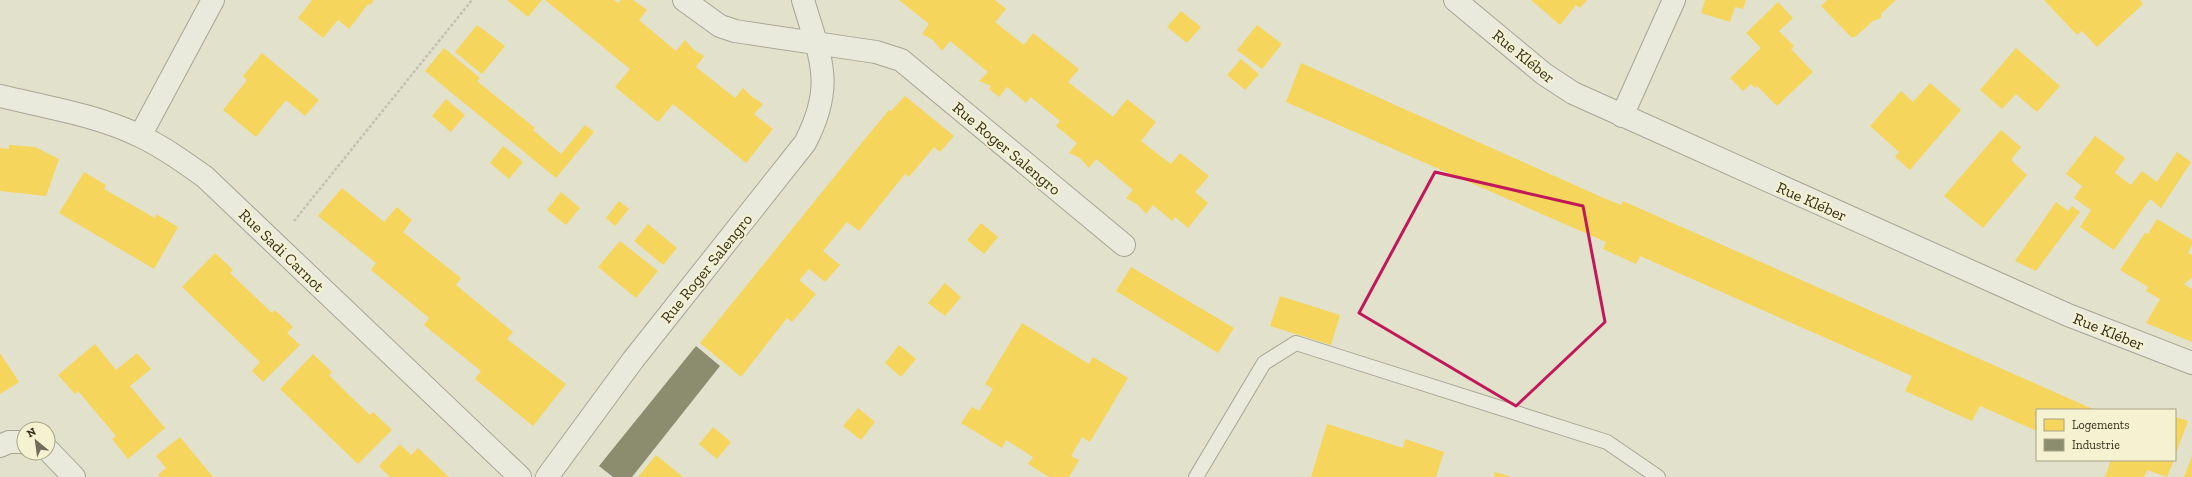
<svg xmlns="http://www.w3.org/2000/svg" width="2192" height="477" viewBox="0 0 2192 477" font-family="'Zilla Slab',serif">
<rect width="100%" height="100%" fill="#e2e1cb"/>
<!-- homes -->
<path fill="#f6d55c" d="M312 0H374L370 5 368 4 349 29 338 20 323 38 298 18Z
M507 0H542L528 17Z
M545 0H614L618 3 621 0H633L647 10 639 20 676 51 685 40 694 50 704 56 696 67 735 98 743 88 751 96 763 104 754 114 773 129 746 163 673 104 658 122 615 87 630 69Z
M899 0H995L1006 9 995 22 1024 45 1033 33 1079 69 1068 82 1113 117 1127 99 1156 122 1141 141 1171 164 1180 153 1209 176 1195 192 1208 203 1188 228 1175 217 1172 221 1153 205 1146 214 1138 205 1126 198 1133 190 1096 159 1089 168 1080 158 1069 153 1077 143 1056 126 1060 121 1031 97 1026 103 1007 87 999 97 989 89 991 86 979 81 988 72 950 41 942 51 933 40 922 34 929 24Z
M1531 0H1587L1580 8 1576 5 1560 25Z
M1705 0H1746L1743 9 1735 7 1730 22 1701 13Z
M1827 0H1896L1881 14V18L1873 21 1855 37H1851L1821 6Z
M2044 0H2140L2143 4 2097 47 2082 31 2077 35Z
M1778 2 1793 18 1779 31 1794 46 1791 49 1813 72 1777 106 1757 86 1755 88 1751 84 1743 91 1730 78 1761 48 1746 33Z
M1181 11 1201 27 1187 43 1167 27Z
M477 25 505 46 482 74 455 52Z
M1257 25 1282 44 1262 69 1237 50Z
M444 48 480 78 477 81 535 128 533 130 561 154 585 125 594 132 556 178 425 71Z
M2016 48 2060 86 2037 112 2016 94 2002 109 1980 90Z
M262 53 319 100 305 116 286 100 256 137 223 110 247 80 243 76Z
M1241 59 1259 74 1245 90 1227 75Z
M1301 63 1606 199 1621 205 1623 201 2095 410H2037V431L1980 406 1972 421 1905 391 1912 376 1640 256 1636 264 1603 249 1606 242 1286 102Z
M1930 83 1961 110 1910 170 1895 157 1899 152 1870 126 1901 91 1913 102Z
M905 96 954 136 940 152 934 147 909 177 905 174 859 231 847 222 823 251 840 265 825 282 809 269 799 280 816 294 792 322 787 318 741 377 700 343 864 140 889 110 891 111Z
M446 99 465 115 451 132 432 116Z
M2001 130 2021 147 2011 160 2027 175 1983 228 1944 196Z
M2095 136 2125 158 2115 173 2131 185 2142 171 2157 182 2177 152 2191 162 2161 208 2150 199 2114 250 2080 227 2091 210 2074 198 2082 186 2066 174Z
M9 145 35 147 59 159 46 196 0 191V148L9 149Z
M503 146 523 162 509 179 490 163Z
M84 172 106 185 104 189 155 218 156 214 178 227 154 269 59 213Z
M342 188 384 222 397 207 412 220 403 232 461 278 456 285 513 332 507 339 566 384 533 426 475 379 481 371 424 325 429 318 371 270 376 263 318 216Z
M561 192 580 208 566 225 547 210Z
M619 201 629 209 615 226 606 218Z
M2056 202 2068 211 2072 206 2080 212 2036 271 2015 261Z
M2157 219 2192 240V245L2188 253 2192 255V278L2184 284 2192 289V342L2146 323 2160 299 2146 291 2148 287 2120 270 2145 233 2148 234Z
M981 223 998 237 984 254 967 240Z
M648 224 677 248 663 265 634 241Z
M620 241 658 271 636 298 598 267Z
M215 253 233 270 230 273 272 313 275 310 293 327 287 333 300 345 263 382 252 371 260 362 182 287Z
M1131 267 1234 328 1218 353 1116 291Z
M945 283 961 297 945 316 928 303Z
M1280 296 1340 315 1331 345 1270 326Z
M1022 323 1089 364 1093 357 1128 378 1090 442 1082 437 1071 456 1079 460 1069 477H1049L1028 464 1033 457 1006 440 1002 448 961 423 972 407 979 411 993 389 985 384Z
M95 344 116 370 137 353 151 369 130 386 165 428 128 459 112 439 116 436 78 391 75 394 58 375Z
M899 345 916 359 901 377 885 363Z
M0 353 19 382 0 394Z
M313 354 332 372 329 375 349 395 370 415 373 412 392 430 358 464 280 389Z
M858 408 875 422 861 440 843 426Z
M2175 417 2188 421 2175 456Z
M1327 424 1403 448 1405 439 1444 452 1436 477H1311Z
M713 427 731 442 717 459 699 444Z
M180 437 213 477H160L158 475 166 468 156 456Z
M400 444 411 455 418 448 449 477H390L379 466Z
M656 455 683 477H638Z
M2192 456V477H2184Z
M2111 460H2174L2167 477 2147 470 2144 477H2105Z
M1495 472 1512 477H1494Z"/>
<!-- industry -->
<path fill="#8c8c6e" d="M696 346 720 366 632 477H613L599 466Z"/>
<g fill="none" stroke-linecap="round" stroke-linejoin="round">
<!-- lane casing -->
<g stroke="#a7a494" stroke-width="16">
<path id="lane" d="M1196 477 1264 363 1296 343 1607 442 1658 477"/>
</g>
<!-- street casing -->
<g stroke="#a7a494" stroke-width="24">
<path id="street" d="M684 0 720 26 735 31 876 52 901 60 1124 245
M1455 0 1544 74 1573 93 2068 315 2192 363
M0 96C46 107 97 115 140 136 163 147 184 162 205 177L520 477
M1622 116 1674 0
M140 136 213 0
M0 446 9 442H24
M48 450 74 477
M547 477 633 360 805 143C836 84 820 58 803 0"/>
</g>
<!-- path -->
<path stroke="#c2c1b3" stroke-width="2.5" stroke-dasharray="3 2" stroke-linecap="butt" d="M294 221 472 0"/>
<!-- lane -->
<use href="#lane" stroke="#eaeadc" stroke-width="14"/>
<!-- street -->
<use href="#street" stroke="#eaeadc" stroke-width="22"/>
</g>
<!-- marked area -->
<path fill="none" stroke="#c2185b" stroke-width="3" stroke-linejoin="round" d="M1435 172 1583 206 1605 322 1516 406 1359 313Z"/>
<g text-anchor="middle" stroke-width="4" stroke-linejoin="round" paint-order="stroke">
<!-- street labels -->
<g font-size="16" fill="#352e1d" stroke="#f4f2d0">
<text transform="translate(1524 56) rotate(39)" y="6">Rue Kléber</text>
<text transform="translate(1007 148) rotate(40)" y="6">Rue Roger Salengro</text>
<text transform="translate(1812 201) rotate(24)" y="6">Rue Kléber</text>
<text transform="translate(282 250) rotate(44)" y="6">Rue Sadi Carnot</text>
<text transform="translate(706 268) rotate(-51)" y="6">Rue Roger Salengro</text>
<text transform="translate(2109 331) rotate(22)" y="6">Rue Kléber</text>
</g>
</g>
<!-- legend -->
<rect x="2036" y="409" width="140" height="52" fill="#f4f2d0" stroke="#a8a488"/>
<rect x="2044" y="419" width="20" height="12" fill="#f6d55c" stroke="#a8a488"/>
<text x="2072" y="429" font-size="12" fill="#352e1d">Logements</text>
<rect x="2044" y="439" width="20" height="12" fill="#8c8c6e" stroke="#a8a488"/>
<text x="2072" y="449" font-size="12" fill="#352e1d">Industrie</text>
<!-- north arrow -->
<g transform="translate(36 441) rotate(331)"><circle r="19" fill="#f4f2d0" stroke="#a8a488"/>
<path d="M0-3L7 15L0 10L-7 15Z" fill="#726d5a"/>
<text y="-6" font-size="11" font-weight="bold" text-anchor="middle" fill="#352e1d">N</text>
</g>
</svg>
